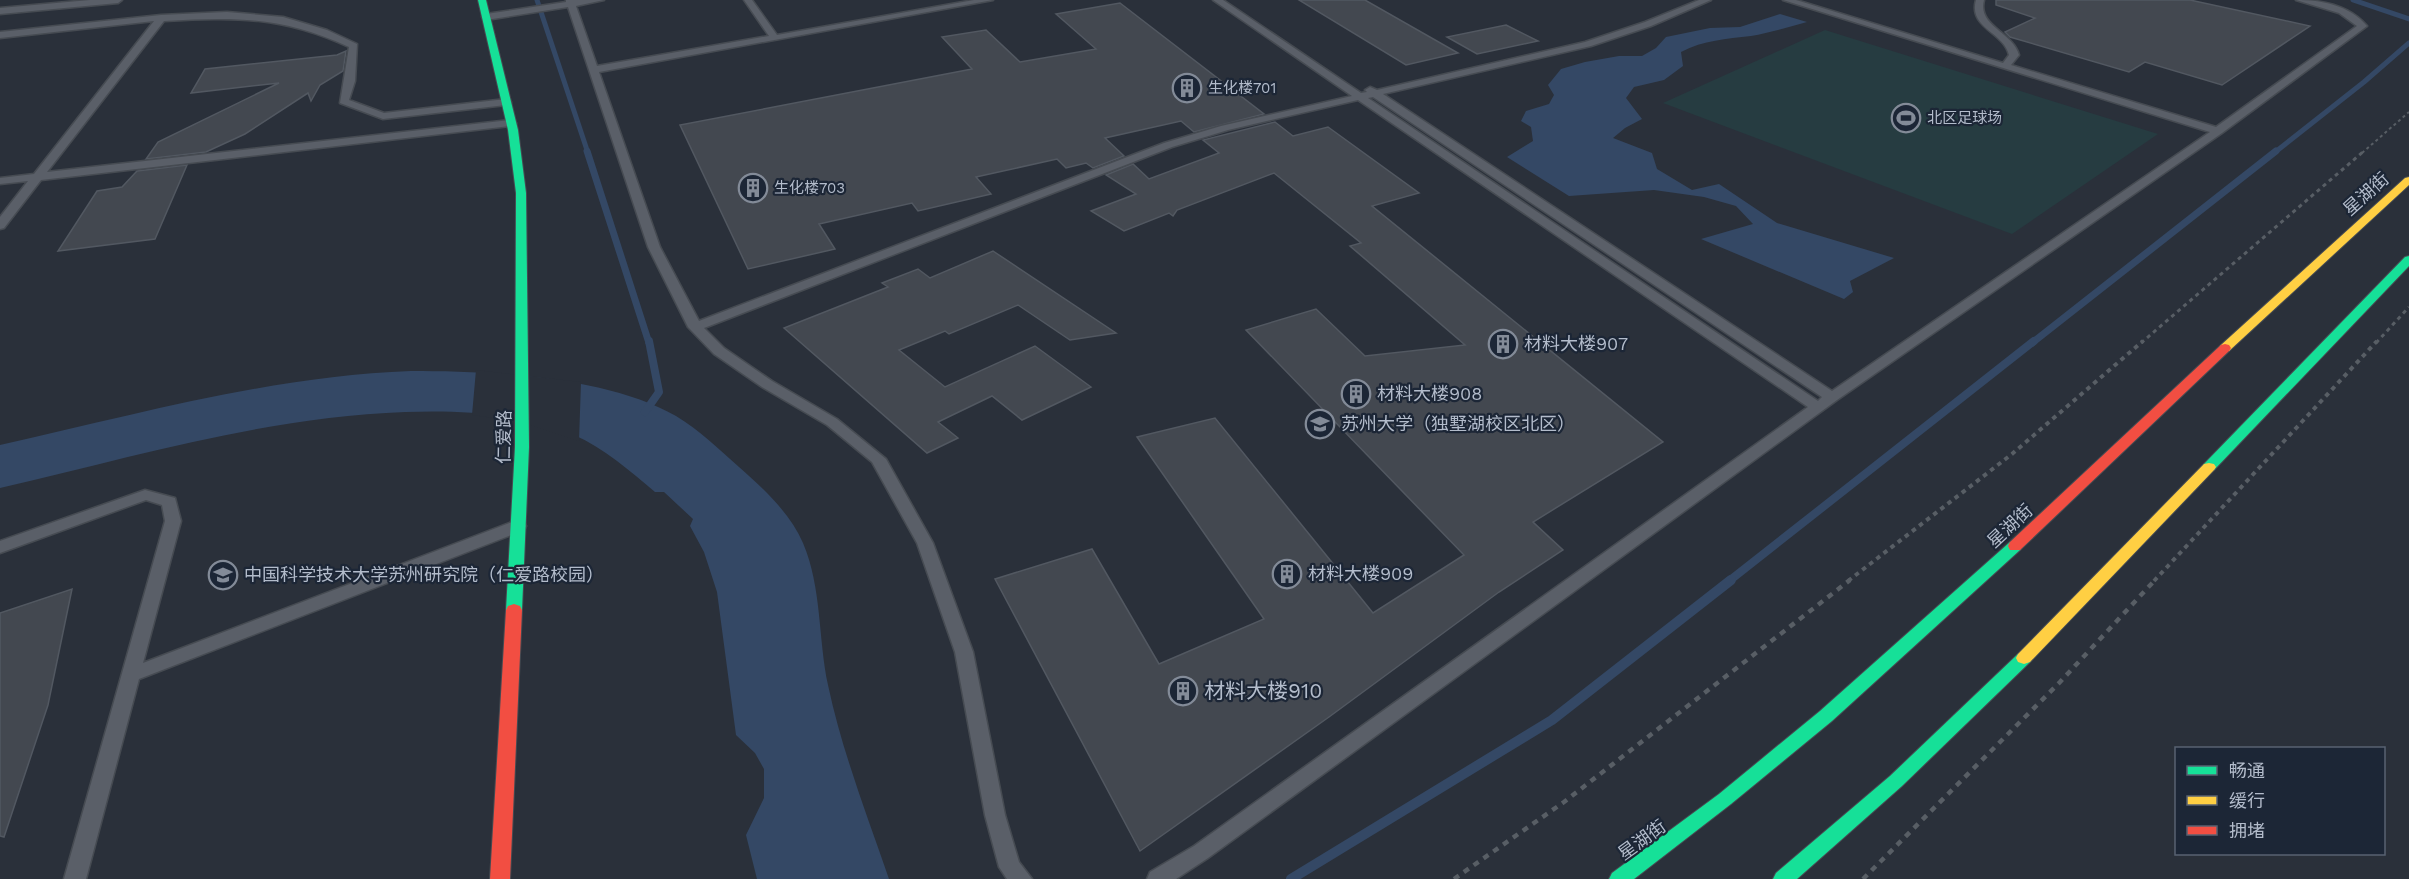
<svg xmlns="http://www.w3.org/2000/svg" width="2409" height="879" viewBox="0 0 2409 879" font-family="'Work Sans','Noto Sans SC',sans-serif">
<rect width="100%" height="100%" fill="#2a303a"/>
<!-- green -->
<path fill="#263c41" d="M1825 30 2158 134 2012 234 1663 103Z"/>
<!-- water -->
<path fill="#344865" d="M1780 14 1807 22C1789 27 1770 33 1751 36 1726 39 1704 40 1681 52L1683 66 1664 80 1634 87 1626 98 1642 119 1625 128 1613 138 1652 153 1657 169 1692 190 1719 184 1777 223 1894 258 1850 281 1853 292 1844 299 1701 239 1753 224 1736 206 1704 197 1654 190 1569 196 1507 157 1533 141 1531 127 1521 121 1526 111 1549 104 1554 95 1548 85 1561 69 1585 62 1619 56H1642L1656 48 1666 37 1710 28 1740 27Z
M411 371C489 371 607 376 676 416 699 430 719 449 739 467 763 488 790 513 803 543 822 588 818 638 828 685 842 751 867 815 889 879H757L746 835 764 798V769L755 753 736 735 717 592 704 552 690 526 693 519 664 492H655C630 471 604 448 574 435 521 413 461 410 405 412 267 417 134 457 0 488V445C135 415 272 376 411 371Z"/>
<!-- pier -->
<path fill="#2a303a" d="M476 370 581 382 579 441 522 422 472 415Z"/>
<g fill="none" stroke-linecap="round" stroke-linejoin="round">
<!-- stream-far3 -->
<path stroke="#344865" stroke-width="5" d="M537 0 588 153
M2353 0 2409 19
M2274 153 2364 82 2409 43"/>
<!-- stream-far2 -->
<path stroke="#344865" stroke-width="7" d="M587 151 649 343
M2032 343 2276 151"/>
<!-- stream-far1 -->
<path stroke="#344865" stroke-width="8" d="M645 412 659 392 649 341
M1729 581 2034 341"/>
<!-- stream -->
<path stroke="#344865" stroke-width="10" d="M1291 879 1552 720 1731 580"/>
</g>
<!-- building -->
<path fill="#434850" stroke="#525861" stroke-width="1.5" d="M1299 0H1365L1458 53 1406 65Z
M1996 0H2190L2310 26 2222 85 2145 62 2129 72 2010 37 2005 32 2035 18 1996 5Z
M1120 3 1264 114 1194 132 1181 121 1105 138 1124 156 1093 168 1086 163 1066 168 1057 159 976 177 991 194 918 211 912 203 819 224 835 249 748 269 680 125 972 69 942 37 986 30 1020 62 1096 49 1056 14Z
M1506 25 1538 41 1477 54 1447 37Z
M346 51 343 71 320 85 311 101 308 93 245 134 206 152 146 159 158 142 279 83 191 93 205 69 337 55Z
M1275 122 1293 136 1328 127 1419 193 1372 206 1663 442 1533 522 1563 550 1499 592 1329 717 1140 851 995 579 1092 549 1159 664 1264 619 1137 437 1215 418 1373 613 1464 555 1246 330 1316 309 1365 356 1465 345 1350 246 1361 243 1274 173 1177 210 1173 216 1169 213 1124 231 1091 211 1136 194 1106 175 1133 164 1149 179 1219 153 1203 140Z
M187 165 155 239 58 251 97 191 122 187 137 171Z
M993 251 1116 333 1070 340 1018 305 949 334 945 331 899 350 945 387 1035 346 1091 387 1022 420 992 396 938 422 958 438 927 453 784 328 888 287 882 283 918 269 930 278Z
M72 589 48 705 4 837 0 836V613Z"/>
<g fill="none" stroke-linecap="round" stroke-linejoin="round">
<!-- lane casing -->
<g stroke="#464b52" stroke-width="3">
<path id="lane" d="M90 0H122L118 3 0 14V8Z
M566 0H604L576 6 597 66 769 36 744 0H752L777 35 974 0H993L599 72 660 247 699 321 1164 143 1221 126 1352 96 1213 0H1223L1361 93 1367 92 1365 90 1370 87 1377 90 1585 42 1645 22 1699 0H1711L1651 26 1591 46 1383 94 1832 391 2210 132 1783 0H1796L2003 63 2009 55C2004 32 1968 28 1976 0H1984C1977 26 2013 32 2019 55L2011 65 2216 127 2357 26 2339 13 2296 0C2322 0 2349 5 2367 26L2222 133 1837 400 1208 858 1176 879H1147L1150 872 1194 846 1808 407 1358 100 1228 130 1172 147 704 328 724 348 772 381 837 419 886 459 933 543 973 652 1005 815 1019 862 1032 879H1007L999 867 985 815 955 652 917 543 872 462 827 425 762 387 714 354 688 327 648 247 568 7 486 20 482 17 486 14 566 2ZM1373 97 1822 397 1818 401 1368 98Z
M227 12 283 17 327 30 357 44 355 81 349 100 384 113 506 99 511 102 506 105 383 119 340 103 349 47C282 16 236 17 164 21L47 172 511 120 516 123 511 126 41 180 4 228 0 229V217L28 181 0 184V178L34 174 154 21 0 38V32L161 15Z
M145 490 175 498 181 521 143 663 512 522H524L526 526 524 530 139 679 86 879H64L165 521 162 505 146 500 0 553V541Z"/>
</g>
<!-- fast casing -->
<g stroke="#464b52" stroke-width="2">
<path id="fast" d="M478 0H486L518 130 526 193 529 447 522 610 520 614H508L506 610 515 447 516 193 508 130Z
M2409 256V266L2214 470H2204L2202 467 2204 464 2405 257Z
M2015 541 2020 542 2022 546 2020 550 1832 721 1731 804 1634 879H1609L1612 873 1719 794 1820 711 2010 542Z
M2024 652 2030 654 2032 658 2030 662 1902 786 1797 879H1773L1776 873 1890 776 2018 654Z"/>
</g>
<!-- slow casing -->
<g stroke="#464b52" stroke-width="2">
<path id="slow" d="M2409 177V185L2229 351H2221L2219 348 2221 345 2405 178Z
M2209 463 2214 464 2216 467 2214 470 2030 662 2024 664 2018 662 2016 658 2018 654 2204 464Z"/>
</g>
<!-- jam casing -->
<g stroke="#464b52" stroke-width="2">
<path id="jam" d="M2225 344 2229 345 2231 348 2229 351 2020 550H2010L2008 546 2010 542 2221 345Z
M514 604 520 606 522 610 510 879H490L506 610 508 606Z"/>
</g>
<!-- path-far3 -->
<path stroke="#585e65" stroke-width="2" stroke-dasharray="3 3" stroke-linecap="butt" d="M2362 153 2409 112"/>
<!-- path-far2 -->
<path stroke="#585e65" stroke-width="3" stroke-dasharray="4 4" stroke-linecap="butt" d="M2141 343 2364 151
M2376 343 2409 307"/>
<!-- path-far1 -->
<path stroke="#585e65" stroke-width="4" stroke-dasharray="4.5 4.5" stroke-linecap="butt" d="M1848 581 2012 454 2143 341
M2154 581 2377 341"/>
<!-- path -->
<path stroke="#585e65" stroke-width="4.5" stroke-dasharray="6 6" stroke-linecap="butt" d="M1454 879 1564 802 1850 580
M1863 879 2060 682 2155 580"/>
<!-- lane -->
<use href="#lane" fill="#5a5f68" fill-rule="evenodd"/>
<!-- fast -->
<use href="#fast" fill="#16e098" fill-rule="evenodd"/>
<!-- slow -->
<use href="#slow" fill="#ffcf43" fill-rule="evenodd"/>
<!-- jam -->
<use href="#jam" fill="#f24e42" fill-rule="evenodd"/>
</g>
<!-- icons -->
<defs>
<g id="building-ring" transform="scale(1.5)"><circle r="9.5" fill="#1c2636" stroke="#838b98" stroke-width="1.5"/><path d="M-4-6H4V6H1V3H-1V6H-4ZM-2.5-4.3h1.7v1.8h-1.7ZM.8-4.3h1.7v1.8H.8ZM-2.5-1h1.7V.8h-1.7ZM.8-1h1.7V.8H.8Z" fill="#838b98"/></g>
<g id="stadium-ring" transform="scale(1.5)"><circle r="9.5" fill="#1c2636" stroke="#838b98" stroke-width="1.5"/><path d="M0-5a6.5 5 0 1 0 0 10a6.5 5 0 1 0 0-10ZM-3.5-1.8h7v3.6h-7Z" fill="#838b98"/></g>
<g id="university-ring" transform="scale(1.5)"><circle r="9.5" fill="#1c2636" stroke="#838b98" stroke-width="1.5"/><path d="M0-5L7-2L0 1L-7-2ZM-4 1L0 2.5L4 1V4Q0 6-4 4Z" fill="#838b98"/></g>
</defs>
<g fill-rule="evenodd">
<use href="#building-ring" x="1187" y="88"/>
<use href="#stadium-ring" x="1906" y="118"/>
<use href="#building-ring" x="753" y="188"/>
<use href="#building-ring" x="1503" y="344"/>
<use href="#building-ring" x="1356" y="394"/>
<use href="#university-ring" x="1320" y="424"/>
<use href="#building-ring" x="1287" y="574"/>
<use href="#university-ring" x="223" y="575"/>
<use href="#building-ring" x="1183" y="691"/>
</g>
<g text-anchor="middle" stroke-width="4.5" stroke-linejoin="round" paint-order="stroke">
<!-- far-poi labels -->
<g font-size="15" fill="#b3bccb" stroke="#1c2636" text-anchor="start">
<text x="1208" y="93">生化楼701</text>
<text x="1927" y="123">北区足球场</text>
<text x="774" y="193">生化楼703</text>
</g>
<!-- street labels -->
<g font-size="18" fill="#b3bccb" stroke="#1c2636">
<text transform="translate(2366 194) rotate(-42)" y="6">星湖街</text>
<text transform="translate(504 437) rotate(-89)" y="6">仁爱路</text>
<text transform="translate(2010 526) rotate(-43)" y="6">星湖街</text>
<text transform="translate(1642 840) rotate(-36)" y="6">星湖街</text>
</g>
<!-- poi labels -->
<g font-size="18" fill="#b3bccb" stroke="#1c2636" text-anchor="start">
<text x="1524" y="350">材料大楼907</text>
<text x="1377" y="400">材料大楼908</text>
<text x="1341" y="430">苏州大学（独墅湖校区北区）</text>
<text x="1308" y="580">材料大楼909</text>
<text x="244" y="581">中国科学技术大学苏州研究院（仁爱路校园）</text>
</g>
<!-- near-poi labels -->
<g font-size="21" fill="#b3bccb" stroke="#1c2636" text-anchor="start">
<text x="1204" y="698">材料大楼910</text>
</g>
</g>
<!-- legend -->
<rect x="2175" y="747" width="210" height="108" fill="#1c2636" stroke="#586272" stroke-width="1.5"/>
<rect x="2187" y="766" width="30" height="9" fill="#16e098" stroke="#586272" stroke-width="1.5"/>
<text x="2229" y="777" font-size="18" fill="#b3bccb">畅通</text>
<rect x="2187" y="796" width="30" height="9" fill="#ffcf43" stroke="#586272" stroke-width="1.5"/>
<text x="2229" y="807" font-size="18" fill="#b3bccb">缓行</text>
<rect x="2187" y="826" width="30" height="9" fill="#f24e42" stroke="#586272" stroke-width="1.5"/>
<text x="2229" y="837" font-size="18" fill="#b3bccb">拥堵</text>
</svg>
